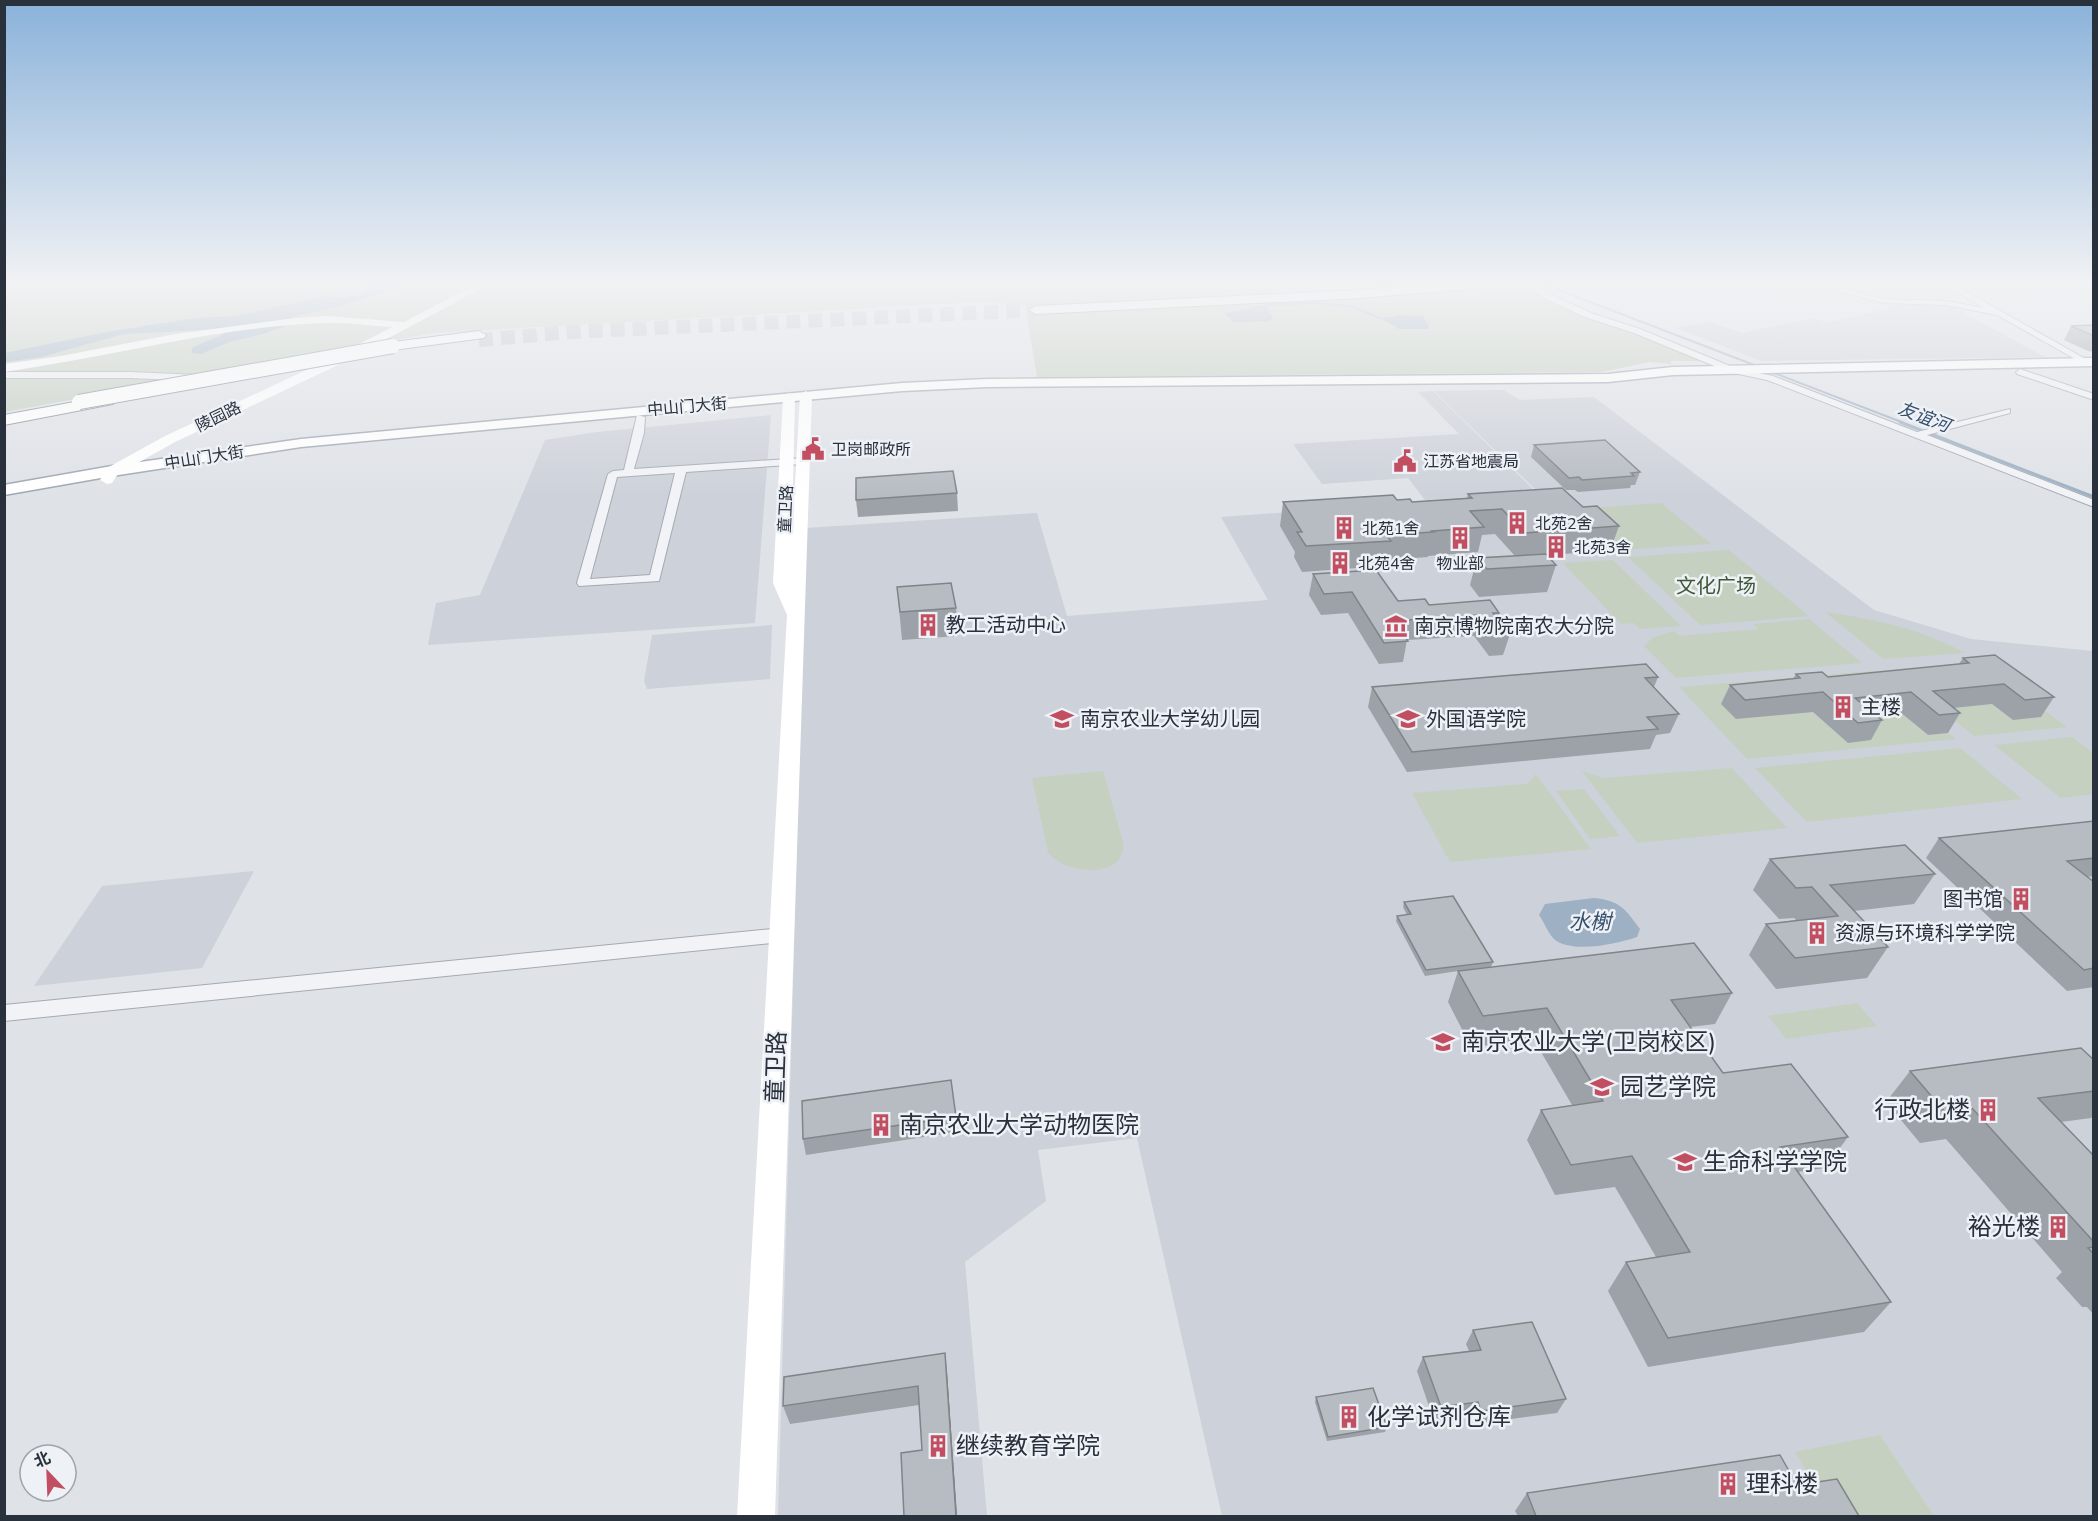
<svg xmlns="http://www.w3.org/2000/svg" width="2098" height="1521" viewBox="0 0 2098 1521" font-family="'Nunito Sans','Noto Sans SC',sans-serif">
<rect width="100%" height="100%" fill="#dfe2e7"/>
<!-- built -->
<path fill="#cdd1d9" d="M1890 305H1949L2045 357 1762 361 1675 328 1709 322 1743 333 1813 318 1827 323 1887 309Z
M1503 390 1520 400 1594 397 1874 610 1971 639 2093 651V1516H1222L1137 1138 1038 1150 1046 1201 965 1262 987 1516H778L806 528 1037 513 1067 616 1268 600 1221 517 1540 494 1434 391Z
M1433 391 1537 493 1425 500 1408 478 1322 484 1293 444 1459 434 1418 392Z
M771 415 755 623 428 645 436 603 480 595 545 440 597 432Z
M772 625 770 679 647 689 644 681 652 635Z
M254 871 202 968 34 986 102 886Z"/>
<!-- green -->
<path fill="#c5d0c1" d="M5 284H1556L1541 295 1702 361H1670L1672 364 1650 362 1601 372 1037 377 1025 305 979 302 433 333 5 412Z
M1661 503 1711 544 1621 550 1577 509Z
M1728 550H1729L1809 616 1700 625 1628 557Z
M1613 560 1681 626 1640 629 1634 623 1621 624 1563 563Z
M1825 612C1873 619 1922 629 1965 653L1883 659Z
M1809 619 1862 663 1676 678 1644 646 1652 638 1674 631 1680 636 1758 629 1754 624Z
M1979 662 2067 727 1974 736 1940 709 1992 704 2013 720 2040 716 1984 674 1911 687 1890 670Z
M1873 671 1896 689 1813 712 1848 743 1870 740 1845 717 1900 712 1927 735 1948 733 1956 739 1747 759 1679 687Z
M2072 737 2093 753V794L2061 798 1994 745Z
M1960 748 2022 799 1807 822 1755 768Z
M1732 768 1787 828 1637 843 1582 771 1603 778Z
M1103 771 1123 842C1128 879 1065 876 1048 852L1032 778Z
M1536 774 1591 849 1450 862 1412 793 1527 784Z
M1584 789 1620 836 1590 839 1556 791Z
M1857 1003 1877 1026 1786 1039 1768 1016Z
M1880 1435 1934 1516H1834L1795 1452Z"/>
<!-- water -->
<path fill="#9db0c4" d="M398 284 401 288 330 309 294 316 283 327 263 334 229 342 201 354 191 353 193 347 224 334V329L124 334 41 357 5 362 4 353 112 331 195 318 236 316 326 296 345 298 364 292 367 287Z
M1266 305 1273 318 1269 321 1234 322 1224 313C1239 312 1251 306 1266 305Z
M1401 315 1423 316 1429 326 1428 329H1399L1380 318Z
M1594 898C1621 901 1625 909 1640 929L1637 937C1617 944 1571 954 1554 939 1548 933 1544 922 1539 915L1545 904Z"/>
<g fill="none" stroke-linecap="round" stroke-linejoin="round">
<!-- stream-far1 -->
<path stroke="#9db0c4" stroke-width="2" d="M1543 284 1762 368
M1266 305 1317 303 1351 306 1380 318
M1769 371 1904 423"/>
<!-- stream -->
<path stroke="#9db0c4" stroke-width="3" d="M1900 422 2094 497"/>
<!-- highway-tunnel -->
<path stroke="#bbbfc5" stroke-width="14" stroke-dasharray="14 8" stroke-linecap="butt" d="M479 340 570 332 1036 310"/>
<!-- street casing -->
<g stroke="#a5a9b1" stroke-width="2">
<path id="street" d="M1527 284H1535L1550 294 1591 313 1640 329 1735 368 1773 376 1917 432 2010 409V413L1927 435 2094 500V507L1767 380 1729 372 1634 333 1585 317 1544 298Z
M1813 284H1827L1883 299 1946 301 1984 308 1944 284H1953L2091 362 2084 364 1997 315 1946 305 1883 303Z
M2020 369 2094 394V400L2017 374 2016 372Z
M4 372H130L199 375 203 378 199 381 130 378H4Z
M637 415 645 417 644 433 634 469 803 458 808 461 803 464 686 472 659 581 579 586 577 583 608 474 613 471 624 470ZM675 473 650 575 590 579 617 477Z
M782 928 788 930 791 935 788 940 782 942 4 1021V1005Z"/>
</g>
<!-- primary casing -->
<g stroke="#9fa7b2" stroke-width="3">
<path id="primary" d="M2094 358V366L1673 375 1608 382 987 387 902 391 301 447 112 476 4 495V485L112 466 301 439 902 383 987 379 1608 374 1673 367Z"/>
</g>
<!-- highway casing -->
<g stroke="#88909c" stroke-width="2">
<path id="highway" d="M1429 284H1486L1480 288 1360 298 1036 314 1029 310 1036 306 1360 290Z
M479 331 486 335 484 338 393 350 386 346 393 342Z
M107 396 115 401 113 404 4 425V415Z"/>
</g>
<!-- street -->
<use href="#street" fill="#f1f3f6" fill-rule="evenodd"/>
<!-- secondary -->
<path fill="#fff" fill-rule="evenodd" d="M476 284H490L336 366 175 442 118 474 112 483 107 484 100 480 107 468 165 436 328 360 392 327C370 326 346 322 324 323 216 327 111 357 4 372V364L61 356 175 334 295 318 327 316 404 322Z
M806 391 812 395 775 1516H737L787 615 773 583 783 397 789 393 795 397 792 534 800 395Z"/>
<!-- primary -->
<use href="#primary" fill="#fff" fill-rule="evenodd"/>
<!-- highway -->
<use href="#highway" fill="#fff" fill-rule="evenodd"/>
<!-- highway-bridge casing -->
<g stroke="#88909c" stroke-width="16" stroke-linecap="butt">
<path id="highway-bridge" d="M79 402 393 346"/>
</g>
<!-- highway-bridge -->
<use href="#highway-bridge" stroke="#fff" stroke-width="14"/>
</g>
<!-- wall -->
<path fill="#9da2a8" d="M2094 325V352L2088 351 2064 340 2071 326Z
M1534 445 1640 472 1635 485H1631L1630 488 1578 492 1575 490H1566L1531 457Z
M957 493 958 511 858 517 856 500Z
M1468 494 1583 507 1619 526 1610 551 1547 555 1556 565 1547 592 1479 597 1470 585 1477 558 1515 556 1495 534 1482 535 1478 552 1428 556V557L1387 560 1385 566 1302 572 1294 557 1295 552 1280 526 1283 502 1397 500 1412 502 1467 498Z
M1313 574 1398 601 1499 613 1498 619 1510 634 1503 655 1489 656 1474 636 1407 640 1403 662 1379 664 1348 613 1321 615 1309 595Z
M897 587 956 608 958 636 902 640Z
M1963 658 2054 697 2041 717 2013 720 1992 704 1953 708 1960 713 1948 733 1928 735 1900 712 1875 714 1882 720 1871 740 1848 743 1813 712 1736 719 1721 704 1730 685 1793 679 1796 674 1828 677 1959 664Z
M1658 677 1654 687 1679 714 1670 733 1656 735 1650 749 1407 772 1368 707 1372 687Z
M2094 821V876L2087 877 2094 882V987L2067 991 1926 858 1939 838Z
M1770 859 1935 874 1914 904 1854 911 1888 947 1867 978 1776 989 1749 955 1766 924 1796 920 1794 918 1779 919 1753 890Z
M1404 902 1493 962 1491 967 1732 993 1715 1024 1690 1027 1723 1073 1848 1137 1825 1168 1798 1172 1891 1302 1864 1332 1648 1367 1608 1291 1626 1262 1656 1257 1615 1187 1555 1195 1527 1140 1541 1110 1572 1105 1534 1040 1471 1047 1448 1002 1458 971 1425 976 1396 921 1397 916 1407 915 1403 907Z
M2094 1060V1115L2091 1118 2061 1122 2094 1156V1315L2087 1307H2082L2056 1278 2062 1272 1946 1139 1920 1143 1886 1102 1910 1071Z
M956 1117 957 1132 806 1155 803 1139Z
M1473 1330 1566 1399 1557 1413 1473 1424 1470 1416 1434 1421 1417 1371 1423 1357 1469 1351 1466 1344Z
M947 1372 957 1516H904L922 1450 919 1405 790 1424 783 1406Z
M1316 1397 1387 1427 1385 1432 1327 1441 1315 1402Z
M1797 1485 1859 1516H1518L1515 1511 1527 1493Z"/>
<!-- shaded-wall -->
<path fill="#808488" d="M945 1353 947 1372 957 1516H956Z"/>
<!-- building -->
<path fill="#b7bcc3" stroke="#808488" stroke-width="1.5" d="M2094 325V336L2071 326Z
M1605 440 1640 472 1631 473 1634 476 1582 480 1579 477 1569 478 1534 445Z
M953 471 957 493 856 500V478Z
M1562 488 1583 507 1597 506 1619 526 1524 533 1502 509 1470 511 1484 527 1432 531 1434 532 1386 535 1391 541 1306 546 1297 532H1302L1283 502 1393 495 1397 500 1410 499 1412 502 1472 498 1468 494Z
M1546 554 1556 565 1487 569 1477 558Z
M1376 570 1398 601 1425 599 1429 605 1490 600 1499 613H1493L1510 634 1495 635 1479 615 1449 617 1394 621 1408 641 1384 643 1352 592 1324 594 1313 574Z
M951 583 956 608 900 612 897 587Z
M1995 655 2054 697 2025 700 2004 684 1933 691 1960 713 1939 715 1911 692 1855 698 1882 720 1858 723 1823 692 1745 700 1730 685 1800 678 1796 674 1822 672 1828 677 1969 663 1963 658Z
M1646 664 1658 677 1645 678 1679 714 1647 717 1658 729 1412 752 1372 687Z
M2094 821V858L2067 861 2094 882V968L2084 970 1939 838Z
M1905 845 1935 874 1830 885 1888 947 1795 958 1766 924 1838 916 1812 887 1796 888 1770 859Z
M1453 896 1493 962 1426 970 1397 916 1411 914 1404 902Z
M1694 943 1732 993 1671 1000 1723 1073 1791 1064 1848 1137 1780 1147 1891 1302 1668 1338 1626 1262 1690 1252 1632 1156 1571 1165 1541 1110 1603 1101 1547 1008 1483 1016 1458 971Z
M2081 1048 2094 1060V1091L2038 1098 2094 1156V1242L1972 1108 1945 1112 1910 1071Z
M951 1080 956 1117 803 1139 802 1101Z
M2094 1247V1254L2088 1248Z
M1532 1322 1566 1399 1481 1411 1478 1402 1441 1407 1423 1357 1481 1350 1473 1330Z
M945 1353 956 1516H904L901 1453 922 1450 918 1386 783 1406 784 1377Z
M1373 1388 1387 1427 1328 1437 1316 1397Z
M1780 1455 1797 1485 1837 1479 1859 1516H1536L1527 1493Z"/>
<!-- sky -->
<linearGradient id="sky" x2="0" y2="1"><stop stop-color="#8ab2da"/><stop offset="0.57" stop-color="#f1f2f4"/><stop offset="1" stop-color="#f1f2f4" stop-opacity="0"/></linearGradient>
<rect width="2098" height="497" fill="url(#sky)"/>
<!-- icons -->
<defs>
<g id="civic-bare" transform="scale(1.8)"><path d="M-.6-6.5H3V-4.5H.6V-3L4-1V1h2V6H-6V1h2V-1L-.6-3ZM-1.2 2.5V6h2.4V2.5Z" fill="#c24e61" stroke="#eef1f5" stroke-width="2.5" paint-order="stroke"/></g>
<g id="building-bare" transform="scale(1.8)"><path d="M-4-6H4V6H1V3H-1V6H-4ZM-2.5-4.3h1.7v1.8h-1.7ZM.8-4.3h1.7v1.8H.8ZM-2.5-1h1.7V.8h-1.7ZM.8-1h1.7V.8H.8Z" fill="#c24e61" stroke="#eef1f5" stroke-width="2.5" paint-order="stroke"/></g>
<g id="museum-bare" transform="scale(1.8)"><path d="M0-6L6-3V-2H-6V-3ZM-5-1h2V3h-2ZM-1-1h2V3h-2ZM3-1h2V3H3ZM-6 4H6V6H-6Z" fill="#c24e61" stroke="#eef1f5" stroke-width="2.5" paint-order="stroke"/></g>
<g id="school-bare" transform="scale(1.8)"><path d="M0-5L7-2L0 1L-7-2ZM-4 1L0 2.5L4 1V4Q0 6-4 4Z" fill="#c24e61" stroke="#eef1f5" stroke-width="2.5" paint-order="stroke"/></g>
<g id="university-bare" transform="scale(1.8)"><path d="M0-5L7-2L0 1L-7-2ZM-4 1L0 2.5L4 1V4Q0 6-4 4Z" fill="#c24e61" stroke="#eef1f5" stroke-width="2.5" paint-order="stroke"/></g>
</defs>
<g fill-rule="evenodd">
<use href="#civic-bare" x="813" y="449"/>
<use href="#civic-bare" x="1405" y="461"/>
<use href="#building-bare" x="1517" y="523"/>
<use href="#building-bare" x="1344" y="528"/>
<use href="#building-bare" x="1460" y="538"/>
<use href="#building-bare" x="1556" y="547"/>
<use href="#building-bare" x="1340" y="563"/>
<use href="#building-bare" x="928" y="625"/>
<use href="#museum-bare" x="1396" y="626"/>
<use href="#building-bare" x="1843" y="707"/>
<use href="#school-bare" x="1062" y="719"/>
<use href="#university-bare" x="1408" y="719"/>
<use href="#building-bare" x="2021" y="899"/>
<use href="#building-bare" x="1817" y="933"/>
<use href="#university-bare" x="1443" y="1042"/>
<use href="#university-bare" x="1602" y="1087"/>
<use href="#building-bare" x="1988" y="1110"/>
<use href="#building-bare" x="881" y="1125"/>
<use href="#university-bare" x="1685" y="1162"/>
<use href="#building-bare" x="2058" y="1227"/>
<use href="#building-bare" x="1349" y="1417"/>
<use href="#building-bare" x="938" y="1446"/>
<use href="#building-bare" x="1728" y="1484"/>
</g>
<g text-anchor="middle" stroke-width="5" stroke-linejoin="round" paint-order="stroke">
<!-- far-street labels -->
<g font-size="16" fill="#29313d" stroke="#eef1f5">
<text transform="translate(687 406) rotate(-5)" y="6">中山门大街</text>
<text transform="translate(218 416) rotate(-26)" y="6">陵园路</text>
<text transform="translate(204 457) rotate(-9)" y="6">中山门大街</text>
<text transform="translate(785 509) rotate(-87)" y="6">童卫路</text>
</g>
<!-- far-poi labels -->
<g font-size="16" fill="#29313d" stroke="#eef1f5" text-anchor="start">
<text x="831" y="455">卫岗邮政所</text>
<text x="1423" y="467">江苏省地震局</text>
<text x="1535" y="529">北苑2舍</text>
<text x="1362" y="534">北苑1舍</text>
<text x="1574" y="553">北苑3舍</text>
<text x="1358" y="569">北苑4舍</text>
<text x="1460" y="569" text-anchor="middle">物业部</text>
</g>
<!-- far-water labels -->
<g font-size="18" font-style="italic" fill="#37506d" stroke="#eef1f5">
<text transform="translate(1924 417) rotate(21)" y="6">友谊河</text>
</g>
<!-- park labels -->
<g font-size="20" fill="#3e5738" stroke="#eef1f5">
<text x="1716" y="593">文化广场</text>
</g>
<!-- poi labels -->
<g font-size="20" fill="#29313d" stroke="#eef1f5" text-anchor="start">
<text x="946" y="632">教工活动中心</text>
<text x="1414" y="633">南京博物院南农大分院</text>
<text x="1861" y="714">主楼</text>
<text x="1080" y="726">南京农业大学幼儿园</text>
<text x="1426" y="726">外国语学院</text>
<text x="2003" y="906" text-anchor="end">图书馆</text>
<text x="1835" y="940">资源与环境科学学院</text>
</g>
<!-- water labels -->
<g font-size="21" font-style="italic" fill="#37506d" stroke="#eef1f5">
<text x="1590" y="929">水榭</text>
</g>
<!-- near-poi labels -->
<g font-size="24" fill="#29313d" stroke="#eef1f5" text-anchor="start">
<text x="1461" y="1050">南京农业大学(卫岗校区)</text>
<text x="1620" y="1095">园艺学院</text>
<text x="1970" y="1118" text-anchor="end">行政北楼</text>
<text x="899" y="1133">南京农业大学动物医院</text>
<text x="1703" y="1170">生命科学学院</text>
<text x="2040" y="1235" text-anchor="end">裕光楼</text>
<text x="1367" y="1425">化学试剂仓库</text>
<text x="956" y="1454">继续教育学院</text>
<text x="1746" y="1492">理科楼</text>
</g>
<!-- near-street labels -->
<g font-size="24" fill="#29313d" stroke="#eef1f5">
<text transform="translate(776 1067) rotate(-88)" y="8">童卫路</text>
</g>
</g>
<!-- border -->
<rect width="2098" height="1521" fill="none" stroke="#29313d" stroke-width="12"/>
<!-- north arrow -->
<g transform="translate(48 1473) rotate(337)"><circle r="28" fill="#eef1f5" stroke="#9fa4ab" stroke-width="1.5"/>
<path d="M0-4.5L10 22L0 15L-10 22Z" fill="#c24e61"/>
<text y="-9" font-size="16" font-weight="bold" text-anchor="middle" fill="#29313d">北</text>
</g>
</svg>
